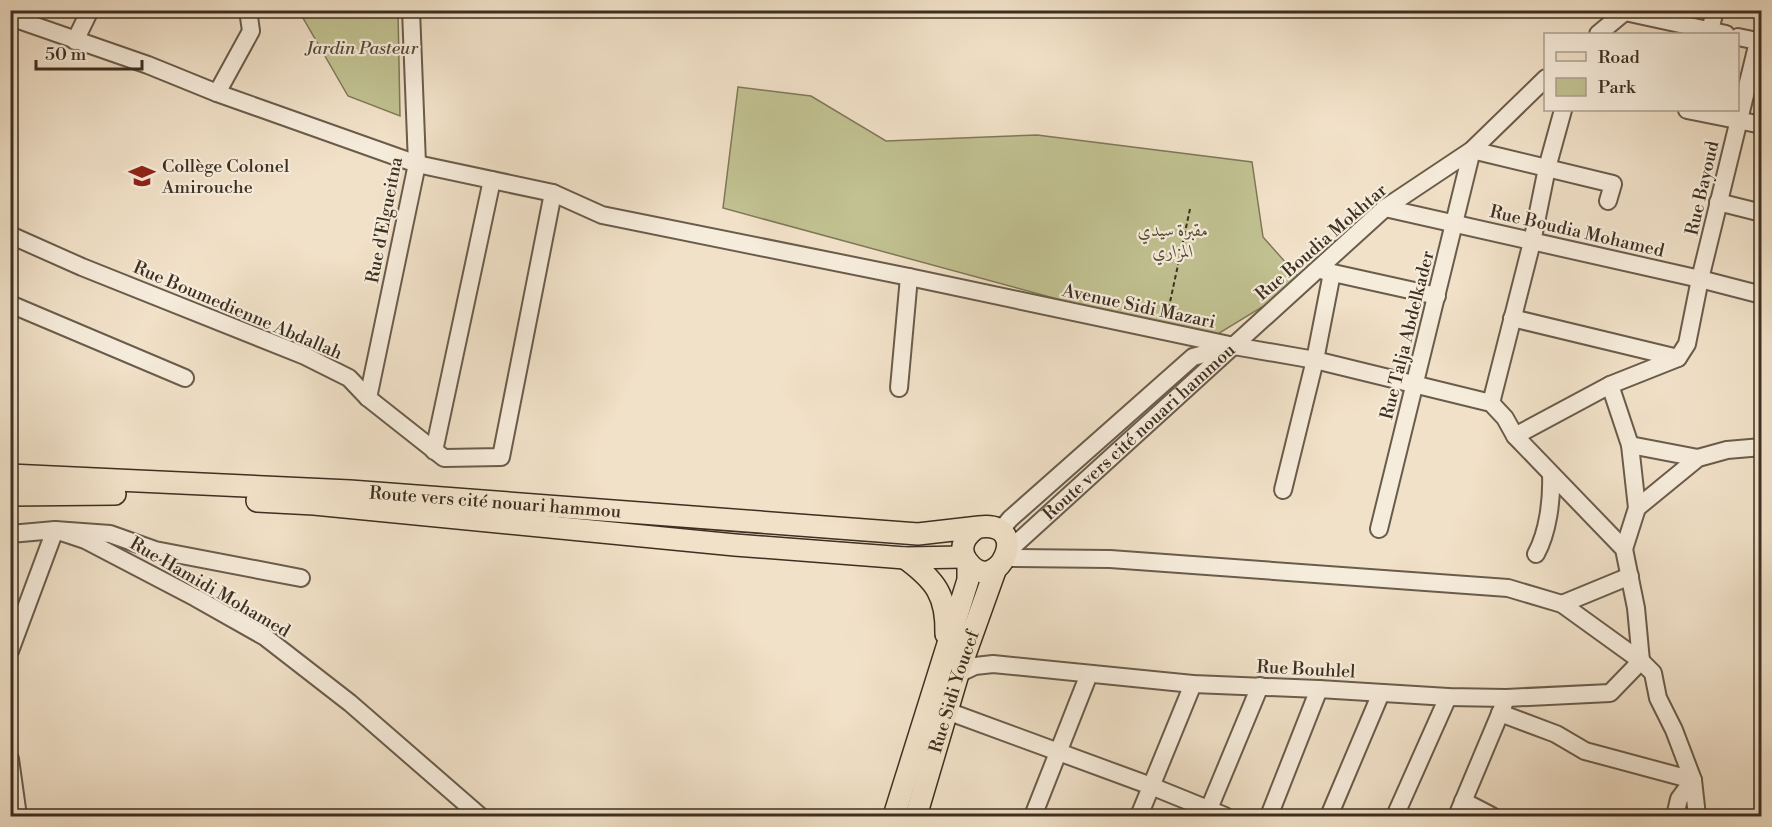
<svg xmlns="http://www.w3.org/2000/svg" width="1772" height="827" viewBox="0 0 1772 827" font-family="'Libre Bodoni',Amiri,serif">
<rect width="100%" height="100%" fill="#f1e1c8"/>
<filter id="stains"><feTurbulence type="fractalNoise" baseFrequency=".00333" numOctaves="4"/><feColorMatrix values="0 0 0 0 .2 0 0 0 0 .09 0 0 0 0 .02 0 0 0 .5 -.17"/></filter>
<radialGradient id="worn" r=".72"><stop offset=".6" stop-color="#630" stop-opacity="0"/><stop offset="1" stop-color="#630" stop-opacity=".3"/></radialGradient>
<!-- green -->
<path fill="#c1c191" stroke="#7f7859" stroke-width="1.5" d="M299 11H398L400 116 348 96Z
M738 87 811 96 886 141 1037 135 1252 162 1263 237 1303 282 1208 340 723 208Z"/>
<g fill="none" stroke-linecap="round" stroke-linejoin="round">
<!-- minor casing -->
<g stroke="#6a5c4b" stroke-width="20">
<g id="minor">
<path d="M1625 12 1726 34"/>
<path d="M10 17 148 65 217 93 417 164 553 193 602 215 909 277 1234 346 1315 360 1491 403 1505 418 1515 436 1624 549 1636 608 1641 661"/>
<path d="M1710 31 1715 10"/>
<path d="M1598 34 1627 10"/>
<path d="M1738 37 1762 42"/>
<path d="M75 41 90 10"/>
<path d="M217 93 251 31 248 10"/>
<path d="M1687 110 1762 125"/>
<path d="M1718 202 1762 213"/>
<path d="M1385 208 1700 279 1762 295"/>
<path d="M10 235 82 267 305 356 349 378 368 398 444 458 501 457 553 193"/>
<path d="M1324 271 1437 296"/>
<path d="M10 304 185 378"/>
<path d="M1512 318 1678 358"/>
<path d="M1610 385 1630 445 1637 508 1624 549"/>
<path d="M899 388 909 277"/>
<path d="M368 398 417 164 411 10"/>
<path d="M1491 403 1532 242 1547 168 1563 110"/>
<path d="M1515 436 1610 385 1678 358 1687 344 1700 279 1758 42"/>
<path d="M1630 445 1698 458"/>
<path d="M434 451 492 180"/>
<path d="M1283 490 1315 360 1332 273"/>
<path d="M1637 508 1698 458 1727 450 1762 447"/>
<path d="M1379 529 1472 150 1613 184 1608 201"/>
<path d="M1000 531 1010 519 1193 357 1230 347"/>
<path d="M10 534 55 530 85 540 196 598 265 637 350 703 480 816"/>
<path id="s1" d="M1008 551 1385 208 1472 150 1546 78"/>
<path d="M1536 554C1548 532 1552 500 1551 475"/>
<path d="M1006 558 1110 559 1508 588 1562 604 1641 661 1653 673 1658 698 1674 730 1693 780 1697 816"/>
<path d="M1562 604 1630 576"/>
<path d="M10 651 55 530 110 534 155 550 301 578"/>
<path d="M958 674 975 666 993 664 1193 684 1319 689 1448 697 1506 698 1610 693 1641 661"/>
<path d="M947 711 1151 786 1225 816"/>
<path d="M1500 713 1556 734 1585 751 1693 780 1679 799 1675 816"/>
<path d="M10 759 18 816"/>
<path d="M1463 801 1492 816"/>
<path d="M1033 816 1089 674"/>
<path d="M1139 816 1193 684"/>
<path d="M1206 816 1260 686"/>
<path d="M1269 816 1319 689"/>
<path d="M1329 816 1381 693"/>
<path d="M1395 816 1448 697"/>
<path d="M1457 816 1504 704"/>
</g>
</g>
<!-- major casing -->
<g stroke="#3d2f21" stroke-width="24">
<g id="major">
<path id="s2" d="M10 475 350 491 918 534 979 527C1035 520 996 601 967 561 957 548 966 533 979 527"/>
<path d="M10 495 115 494"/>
<path d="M257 501 314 504 735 545 905 558 964 557"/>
<path d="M905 558C935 580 947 595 946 634"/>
<path d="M894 816 968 580V564"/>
<path id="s3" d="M916 816 958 674 996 568"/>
</g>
</g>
<!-- path -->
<path stroke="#3d2f21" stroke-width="2" stroke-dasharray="4.5 3" stroke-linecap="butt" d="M1167 316 1190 209"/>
<!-- minor -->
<use href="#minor" stroke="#f6ecdb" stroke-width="16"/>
<!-- major -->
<use href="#major" stroke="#f1e1c8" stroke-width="21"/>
</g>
<!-- icons -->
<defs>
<g id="school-bare" transform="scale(2.07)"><path d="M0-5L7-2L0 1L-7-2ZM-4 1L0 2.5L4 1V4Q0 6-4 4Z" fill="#8f2418" stroke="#f6ecdb" stroke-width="2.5" paint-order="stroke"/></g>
</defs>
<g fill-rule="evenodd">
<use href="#school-bare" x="142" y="176"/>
</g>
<g text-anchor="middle" stroke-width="4.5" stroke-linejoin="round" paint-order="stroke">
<!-- park labels -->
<g font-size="18" font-style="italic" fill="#574c37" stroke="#f6ecdb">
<text x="362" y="54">Jardin Pasteur</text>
<text x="1173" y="236">مقبرة سيدي<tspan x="1173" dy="21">المزاري</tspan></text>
</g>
<!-- poi labels -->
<g font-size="18" fill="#3d2f21" stroke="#f6ecdb" text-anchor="start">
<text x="162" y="172">Collège Colonel<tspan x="162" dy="21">Amirouche</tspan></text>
</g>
<!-- street labels -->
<g font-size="18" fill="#3d2f21" stroke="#f6ecdb">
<text transform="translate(1702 188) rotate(-77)" y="6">Rue Bayoud</text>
<text transform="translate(384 220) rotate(-79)" y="6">Rue d'Elgueitna</text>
<text transform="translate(1577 231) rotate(13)" y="6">Rue Boudia Mohamed</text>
<text transform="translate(1321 242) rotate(-41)" y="6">Rue Boudia Mokhtar</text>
<text transform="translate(1139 306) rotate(12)" y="6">Avenue Sidi Mazari</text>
<text transform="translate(238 310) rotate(23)" y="6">Rue Boumedienne Abdallah</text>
<text transform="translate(1407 335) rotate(-76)" y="6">Rue Talja Abdelkader</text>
<text dy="6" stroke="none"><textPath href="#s1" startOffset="177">Route vers cité nouari hammou</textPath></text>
<text dy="6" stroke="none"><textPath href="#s2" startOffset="486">Route vers cité nouari hammou</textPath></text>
<text transform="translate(210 587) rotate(30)" y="6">Rue Hamidi Mohamed</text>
<text transform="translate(1306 669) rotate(3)" y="6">Rue Bouhlel</text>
<text dy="6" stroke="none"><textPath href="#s3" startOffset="130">Rue Sidi Youcef</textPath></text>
</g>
</g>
<!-- margin -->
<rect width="1772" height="827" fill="none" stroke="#f1e1c8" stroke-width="36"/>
<rect x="12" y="12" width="1748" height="803" fill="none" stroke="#3d2f21" stroke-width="3"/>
<rect x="18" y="18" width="1736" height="791" fill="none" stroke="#3d2f21" stroke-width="1.5"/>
<!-- legend -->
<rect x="1544" y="33" width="195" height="78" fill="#f6ecdb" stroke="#aca091" stroke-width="1.5"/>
<rect x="1556" y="52" width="30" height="9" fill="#f1e1c8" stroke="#aca091" stroke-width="1.5"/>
<text x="1598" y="63" font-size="18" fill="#3d2f21">Road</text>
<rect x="1556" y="78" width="30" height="18" fill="#c1c191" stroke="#aca091" stroke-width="1.5"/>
<text x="1598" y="93" font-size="18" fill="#3d2f21">Park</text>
<!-- scale -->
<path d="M36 60v9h106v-9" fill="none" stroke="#3d2f21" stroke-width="3"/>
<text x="45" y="60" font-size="18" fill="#3d2f21" stroke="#f6ecdb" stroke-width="4.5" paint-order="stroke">50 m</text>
<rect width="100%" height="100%" filter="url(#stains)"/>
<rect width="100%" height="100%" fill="url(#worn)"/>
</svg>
